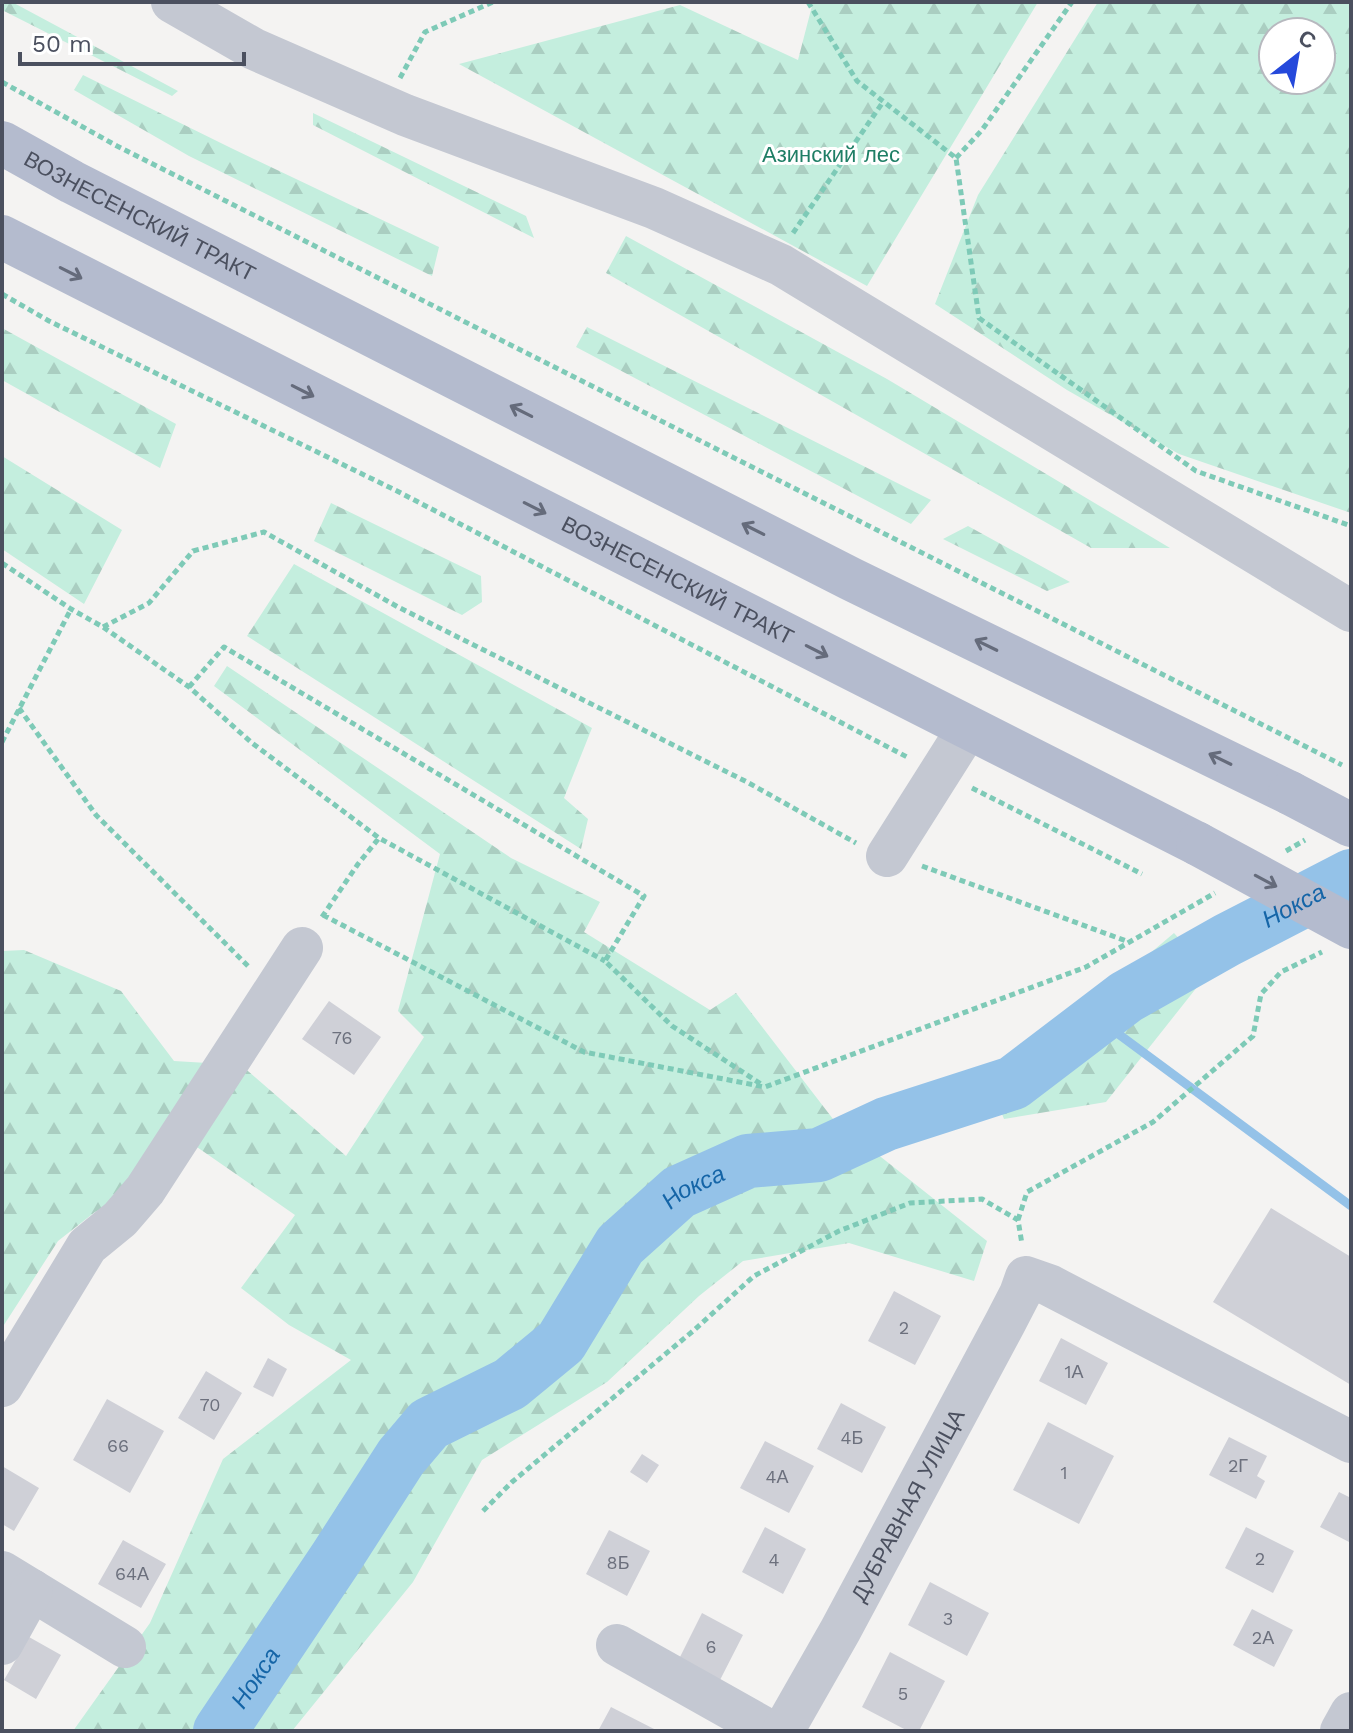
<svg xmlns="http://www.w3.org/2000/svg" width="1353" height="1733" viewBox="0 0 1353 1733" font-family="'Work Sans',sans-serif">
<defs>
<pattern id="forest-firs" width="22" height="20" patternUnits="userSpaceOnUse" patternTransform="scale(2)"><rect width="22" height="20" fill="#c4eede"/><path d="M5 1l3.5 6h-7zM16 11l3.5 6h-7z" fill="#aacec1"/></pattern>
</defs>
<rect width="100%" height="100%" fill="#f4f3f2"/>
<!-- forest -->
<path fill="url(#forest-firs)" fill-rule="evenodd" d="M2 2H12L178 91 172 96 2 10Z
M813 2H1038L867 286 459 64 680 5 798 60Z
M1098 2H1351V513L1179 454 1067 390 935 304 978 195ZM1273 32H1321V80H1273Z
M83 75 231 148 439 247 432 276 189 156 74 90Z
M313 113 526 216 534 238 313 125Z
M626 236 887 379 1170 548H1091L606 273Z
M587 327 931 500 911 524 576 347Z
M2 328 176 424 160 468 2 380Z
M2 456 122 530 84 604 2 549Z
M331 503 481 576 482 602 462 615 314 541Z
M968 526 1070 582 1047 591 943 539Z
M294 564 592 728 564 798 588 819 581 849 247 636Z
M227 666 511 858 600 902 584 932 710 1010 736 993 833 1119 987 1241 974 1281 849 1243 743 1261 699 1296 607 1382 482 1460 413 1582 292 1731H73L150 1623 223 1459 351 1360 289 1325 241 1288 295 1215 168 1127 123 1198 95 1212 58 1241 2 1328V951L24 950 121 991 174 1061 241 1065 346 1156 424 1037 398 1011 440 854 214 686Z
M1174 933 1209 972 1106 1102 1004 1119 990 1084 1045 1033 1102 994Z"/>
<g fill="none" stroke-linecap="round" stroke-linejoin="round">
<!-- stream -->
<path stroke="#94c2e8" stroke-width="9" d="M1098 1019 1351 1206"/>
<!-- river -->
<path stroke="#94c2e8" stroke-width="54" id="s1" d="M220 1731 336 1558 401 1457 429 1424 510 1384 561 1342 620 1245 679 1192 748 1161 819 1155 886 1124 1013 1083 1126 997 1227 940 1351 876"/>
</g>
<!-- building -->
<path fill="#cfd0d7" d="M329 1001 381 1037 354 1075 302 1039Z
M1271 1208 1351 1257V1385L1213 1302Z
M894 1291 941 1316 915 1365 868 1341Z
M1061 1338 1108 1363 1086 1405 1039 1381Z
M268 1358 287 1369 273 1397 253 1387Z
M206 1371 242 1393 214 1440 178 1418Z
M107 1399 164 1431 130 1493 73 1460Z
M841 1403 886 1427 862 1473 817 1449Z
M1048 1422 1114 1456 1079 1524 1013 1490Z
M1229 1437 1267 1456 1257 1476 1265 1481 1256 1499 1209 1475Z
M765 1441 814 1466 789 1513 740 1488Z
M642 1454 659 1465 647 1483 630 1472Z
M2 1466 39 1488 14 1531 2 1524Z
M1339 1492 1351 1498V1543L1320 1527Z
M765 1527 806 1549 783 1594 742 1572Z
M1246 1527 1294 1551 1273 1593 1225 1568Z
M609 1530 650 1551 627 1596 586 1574Z
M123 1540 166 1564 141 1608 98 1584Z
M930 1582 989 1613 967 1656 908 1625Z
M1252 1609 1293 1630 1274 1667 1233 1645Z
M702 1613 743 1635 720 1680 679 1659Z
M29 1637 61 1655 36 1699 4 1680Z
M890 1652 945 1681 919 1731H908L862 1707Z
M611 1707 658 1731H598Z"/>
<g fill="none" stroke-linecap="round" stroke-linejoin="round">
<!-- path -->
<path stroke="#7ecab7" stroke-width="5" stroke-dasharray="6 4" stroke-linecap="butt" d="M808 2 857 81 956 158 979 318 1196 471 1351 526
M400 78 425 32 493 2
M2 82 117 146 1342 765
M956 158 982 130 1072 2
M793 233 883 102
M2 294 49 321 397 491 909 758
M2 563 71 609 103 627 189 687 252 743 379 838 605 961
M103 627 149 603 193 551 264 532 398 607 747 782 856 843
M189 687 224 647 644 896 605 961 672 1026 761 1084
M19 708 96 815 249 967
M2 742 71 609
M972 788 1142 874
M1286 851 1305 840
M922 866 1129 942
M323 915 584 1052 765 1087 1086 967 1215 893
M322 917 358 864 379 838
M1018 1220 1027 1192 1153 1122 1253 1036 1261 994 1281 972 1322 952
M483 1511 512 1482 693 1331 754 1276 839 1231 910 1203 982 1199 1018 1220 1022 1244"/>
<!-- minor -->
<g stroke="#c4c8d2" stroke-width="42">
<path d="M172 2 254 49 405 115 654 208 781 265 1351 611"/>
<path d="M887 856 968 728"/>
<path d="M2 1386 87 1246 120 1219 145 1190 302 948"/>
<path d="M2 1572 125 1647"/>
<path d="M2 1644 32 1590"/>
<path d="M617 1645 770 1731"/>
<path id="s2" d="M783 1731 840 1631 1005 1323 1020 1294 1026 1277 1049 1285 1351 1442"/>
<path d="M1341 1731 1351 1713"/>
</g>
<!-- major -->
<g stroke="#b4bbce" stroke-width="44">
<path id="s3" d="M2 143 72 182 851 579 1290 793"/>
<path id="s4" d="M2 237 1198 844"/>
</g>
<!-- major-bridge -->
<path stroke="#b4bbce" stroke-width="44" d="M1290 793 1351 825
M1198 844 1351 927"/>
</g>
<!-- one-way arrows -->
<defs><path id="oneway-shaft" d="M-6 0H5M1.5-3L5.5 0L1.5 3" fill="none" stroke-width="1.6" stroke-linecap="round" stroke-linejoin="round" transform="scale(2)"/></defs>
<g stroke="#656b7b">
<use href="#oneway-shaft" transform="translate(71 273) rotate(27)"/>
<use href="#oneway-shaft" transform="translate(303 391) rotate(27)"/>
<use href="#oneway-shaft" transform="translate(521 411) rotate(-153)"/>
<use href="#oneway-shaft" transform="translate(535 508) rotate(27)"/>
<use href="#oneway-shaft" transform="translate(753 529) rotate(-153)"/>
<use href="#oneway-shaft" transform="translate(986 645) rotate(-154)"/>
<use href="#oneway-shaft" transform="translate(817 651) rotate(27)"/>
<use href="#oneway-shaft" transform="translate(1220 759) rotate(-154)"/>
<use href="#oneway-shaft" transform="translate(1266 881) rotate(28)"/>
</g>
<g text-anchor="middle" stroke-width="6" stroke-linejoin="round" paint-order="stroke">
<!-- number labels -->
<g font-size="18" fill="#6c707d">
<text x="342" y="1044">76</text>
<text x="904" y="1334">2</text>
<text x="1074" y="1378">1А</text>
<text x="210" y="1411">70</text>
<text x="852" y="1444">4Б</text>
<text x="118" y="1452">66</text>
<text x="1238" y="1472">2Г</text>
<text x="1064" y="1479">1</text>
<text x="777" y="1483">4А</text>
<text x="1260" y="1565">2</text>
<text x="774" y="1566">4</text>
<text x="618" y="1569">8Б</text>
<text x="132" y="1580">64А</text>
<text x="948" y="1625">3</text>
<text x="1263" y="1644">2А</text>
<text x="711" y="1653">6</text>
<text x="903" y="1700">5</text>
</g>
<!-- park labels -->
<g font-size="22" fill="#1e7e65" stroke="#fff">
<text x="831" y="162">Азинский лес</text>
</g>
<!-- street labels -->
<g font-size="22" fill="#4b505f" stroke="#fff">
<text dy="8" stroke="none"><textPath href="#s3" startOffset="156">ВОЗНЕСЕНСКИЙ ТРАКТ</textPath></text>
<text dy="8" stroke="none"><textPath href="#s4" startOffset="758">ВОЗНЕСЕНСКИЙ ТРАКТ</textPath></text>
<text dy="8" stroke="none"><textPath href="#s2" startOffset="258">ДУБРАВНАЯ УЛИЦА</textPath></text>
</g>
<!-- water labels -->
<g font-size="24" font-style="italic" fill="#1565a7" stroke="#fff">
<text dy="8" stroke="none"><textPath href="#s1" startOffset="1408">Нокса</textPath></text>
<text dy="8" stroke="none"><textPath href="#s1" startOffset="736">Нокса</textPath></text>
<text dy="8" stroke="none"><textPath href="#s1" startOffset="64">Нокса</textPath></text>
</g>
</g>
<!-- border -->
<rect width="1353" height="1733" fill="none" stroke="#4b505f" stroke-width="8"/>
<!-- north arrow -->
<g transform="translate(1297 56) rotate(31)"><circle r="38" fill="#ffffff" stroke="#b7b9bf" stroke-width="2"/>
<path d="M0-6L14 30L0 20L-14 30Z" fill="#2549db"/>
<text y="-12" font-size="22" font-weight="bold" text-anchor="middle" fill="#4b505f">С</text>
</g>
<!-- scale -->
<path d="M20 52v12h224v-12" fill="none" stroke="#4b505f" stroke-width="4"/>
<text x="32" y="52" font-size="24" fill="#4b505f" stroke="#ffffff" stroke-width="6" paint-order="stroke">50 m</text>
</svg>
